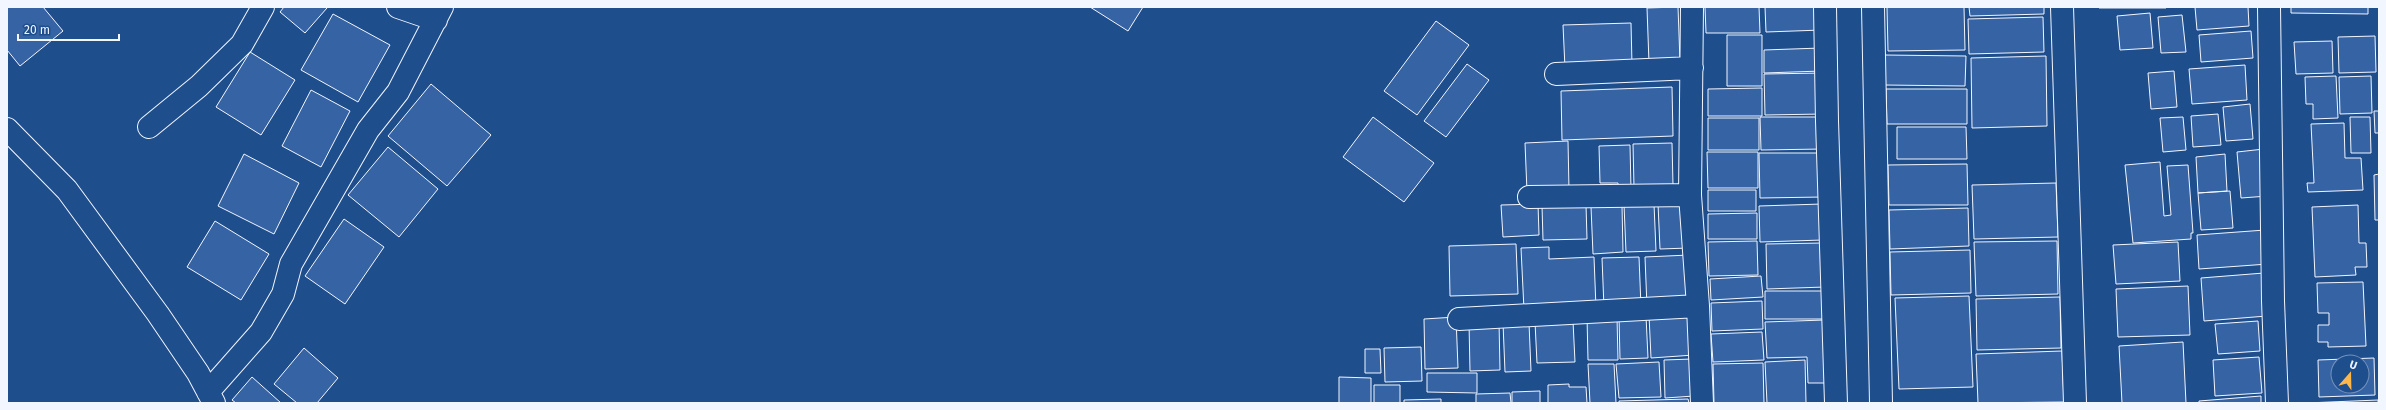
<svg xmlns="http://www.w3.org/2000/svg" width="2386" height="410" viewBox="0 0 2386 410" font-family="'Fira Sans',sans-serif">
<rect width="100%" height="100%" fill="#1f4e8c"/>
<!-- building -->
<path fill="#3563a3" stroke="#f2f6ff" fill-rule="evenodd" d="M7 7H43L63 31 20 66 7 50Z
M284 7H326L327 8 305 33 280 12Z
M1090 7H1143L1128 31Z
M1678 7 1680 62 1649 63 1647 8Z
M1705 7H1759L1760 33H1706Z
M1765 7H1821L1822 30 1766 32Z
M1887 7H1964L1965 50 1888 51Z
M1969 7H2044V14L1970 16Z
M2099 7H2166V8H2099Z
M2195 7H2248L2249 26 2197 30Z
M2291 7H2368V14L2291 13Z
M2150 13 2153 48 2120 50 2117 16Z
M333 14 390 45 358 102 301 70Z
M2182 15 2186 52 2161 53 2158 17Z
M2043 17 2044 52 1969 54 1968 19Z
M1436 21 1469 45 1417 115 1384 91Z
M1631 23 1632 65 1565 68 1563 25Z
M2251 31 2253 58 2201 62 2199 35Z
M1727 35H1762V86H1727Z
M2375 36 2376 72 2339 73 2338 37Z
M2332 41 2333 73 2296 74 2294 42Z
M1821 48 1822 71 1764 73V50Z
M250 52 295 80 261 135 216 107Z
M1885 55 1966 56 1965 86 1885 85Z
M2046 56 2047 126 1972 128 1971 58Z
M1467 64 1489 80 1446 137 1424 121Z
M2245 65 2247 100 2192 104 2189 69Z
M2174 71 2177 107 2151 109 2148 73Z
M1823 73V114L1765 115 1764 74Z
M2336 76 2338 118 2313 119V104H2306L2305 77Z
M2371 76 2372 113 2340 114 2339 77Z
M431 84 491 135 447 186 388 136Z
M1672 87 1673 136 1562 140 1561 91Z
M1762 88V116H1708V89Z
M1886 89H1967V124H1887Z
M311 90 350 111 321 167 282 146Z
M2250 104 2253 139 2226 141 2223 107Z
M2374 111H2379V133H2375Z
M2218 114 2221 145 2193 147 2191 116Z
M1373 117 1434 163 1404 202 1343 157Z
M1760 117H1823V149L1761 150Z
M2183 117 2186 150 2163 152 2160 118Z
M2350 117H2370L2371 153H2351Z
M1708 118H1759V150H1708Z
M2344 123 2345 158H2361L2363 190 2308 192 2307 183H2314L2311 124Z
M1897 127H1966L1967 159H1897Z
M1568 141 1569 190 1527 192 1525 143Z
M1672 143 1673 185 1634 187 1633 144Z
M1630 145 1631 189 1618 190V183H1600L1599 146Z
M388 147 438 189 399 237 348 195Z
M2264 149 2268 196 2241 198 2237 152Z
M1707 152H1758V188H1708Z
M1759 153H1823V197L1760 198Z
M244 154 299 183 274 234 218 206Z
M2225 154 2227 191 2198 193 2196 157Z
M2160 162 2164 216 2171 215 2167 166 2188 165 2193 233H2191V239L2133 243 2125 165Z
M1967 164 1968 205H1889L1888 165Z
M2379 174V220H2375L2374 175Z
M2056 183 2058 237 1974 239 1972 185Z
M1708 190H1756V211H1708Z
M2230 191 2233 228 2201 230 2198 193Z
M1687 203 1689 248 1660 249 1658 204Z
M1538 204 1539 235 1503 237 1501 205Z
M1654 204 1656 251 1626 252 1624 205Z
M1822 204 1823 240 1760 242 1759 206Z
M1586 205 1587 239 1543 240 1542 206Z
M2358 205 2359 243H2366L2367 267H2355L2356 275 2315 277 2312 207Z
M1622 206 1623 252 1593 254 1591 207Z
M1968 208 1969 246 1890 249 1889 210Z
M1757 213V239H1708V214Z
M344 219 384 247 345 304 305 276Z
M215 221 269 254 241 300 187 267Z
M2265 230 2268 264 2199 269 2197 235Z
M1757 241 1758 275 1709 276 1708 242Z
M2057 241 2058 294 1976 296 1974 242Z
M2178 242 2180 281 2116 284 2113 245Z
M1823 243 1825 287 1767 289 1766 244Z
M1516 244 1518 294 1450 296 1449 246Z
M1549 247V259L1594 257 1596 308 1524 310 1521 248Z
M1970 250 1971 293 1891 295 1890 252Z
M1689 255 1690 306 1647 307 1645 257Z
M1639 257 1641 307 1604 308 1602 258Z
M2264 273 2267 316 2204 321 2201 278Z
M1761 276 1763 297 1711 300 1710 279Z
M2363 282 2366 346 2328 347V342H2318V325H2329V313H2318L2317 283Z
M2188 286 2190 335 2118 337 2116 289Z
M1765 291H1825L1826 319H1765Z
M1969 296 1973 387 1899 389 1895 298Z
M2060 297 2061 348 1977 350 1976 299Z
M1762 301 1763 329 1712 331 1711 303Z
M1692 313 1694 355 1651 358 1649 315Z
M1646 316 1648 358 1620 359 1619 317Z
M1456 317 1458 368 1425 369 1424 319Z
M1587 317H1617L1618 360H1588Z
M1825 320 1828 383H1808L1807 357 1767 358 1765 322Z
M1573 321 1575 362 1537 363 1535 322Z
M2258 321 2260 351 2218 354 2215 324Z
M1499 322 1500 370 1470 371 1469 323Z
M1503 323H1529L1531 371 1505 372Z
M1762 332 1764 360 1713 362 1711 334Z
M2183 342 2186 403H2122L2119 346Z
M1421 347 1422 381 1385 382 1384 348Z
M304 348 338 378 317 403H297L274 384Z
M1365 349H1380L1381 373H1365Z
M2062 351 2064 402 1978 403 1976 354Z
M2259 357 2262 393 2215 396 2213 360Z
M2374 358 2375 395 2319 397 2318 360ZM2338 362H2362V386H2338Z
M1692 359 1694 396 1665 398 1664 360Z
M1805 360 1806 403H1767L1765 362Z
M1659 362 1661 397 1619 398 1616 364Z
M1763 363 1764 403H1714L1713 364Z
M1588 364H1614L1616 403H1590Z
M1427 373H1477V393L1427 392Z
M252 377 281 403H236L232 400Z
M1339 377 1371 378V403H1339Z
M1569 384V387H1586L1587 403H1548V385Z
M1374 385H1400V403H1374Z
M1540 391V403H1512V392Z
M1510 393 1511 403H1476V394Z
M2261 396V403H2199V401Z
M1441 399V403H1404V400Z
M1688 399 1689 403H1619V401Z
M2378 400V403H2306Z"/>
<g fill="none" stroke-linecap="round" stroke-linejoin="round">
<!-- minor casing -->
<g stroke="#f2f6ff" stroke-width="24">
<path id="minor" d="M398 7 436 20
M1692 7 1690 195 1698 306 1702 403
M1825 7 1827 121 1836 403
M1873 7 1881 403
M2062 7 2075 403
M2269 7 2273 301 2277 403
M1556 74 1692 68
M149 127 199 86 242 44 263 7
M7 129 67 190 158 314 198 373 214 403
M1529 197 1690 195
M1459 319 1698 306
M208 392 261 332 283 294 291 264 368 130 398 92 442 7"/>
</g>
<!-- minor -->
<use href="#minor" stroke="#1f4e8c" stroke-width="22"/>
</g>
<!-- border -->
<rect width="2386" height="410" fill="none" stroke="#f2f6ff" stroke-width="16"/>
<!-- north arrow -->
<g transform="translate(2350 374) rotate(20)"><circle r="19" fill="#1f4e8c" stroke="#7391ba"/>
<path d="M0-3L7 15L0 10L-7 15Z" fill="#ffb74d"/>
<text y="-6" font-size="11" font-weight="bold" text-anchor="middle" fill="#f2f6ff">U</text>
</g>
<!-- scale -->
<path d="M18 34v6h101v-6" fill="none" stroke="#f2f6ff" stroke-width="2"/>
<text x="24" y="34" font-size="12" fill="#f2f6ff" stroke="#1f4e8c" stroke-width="3" paint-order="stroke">20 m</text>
</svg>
